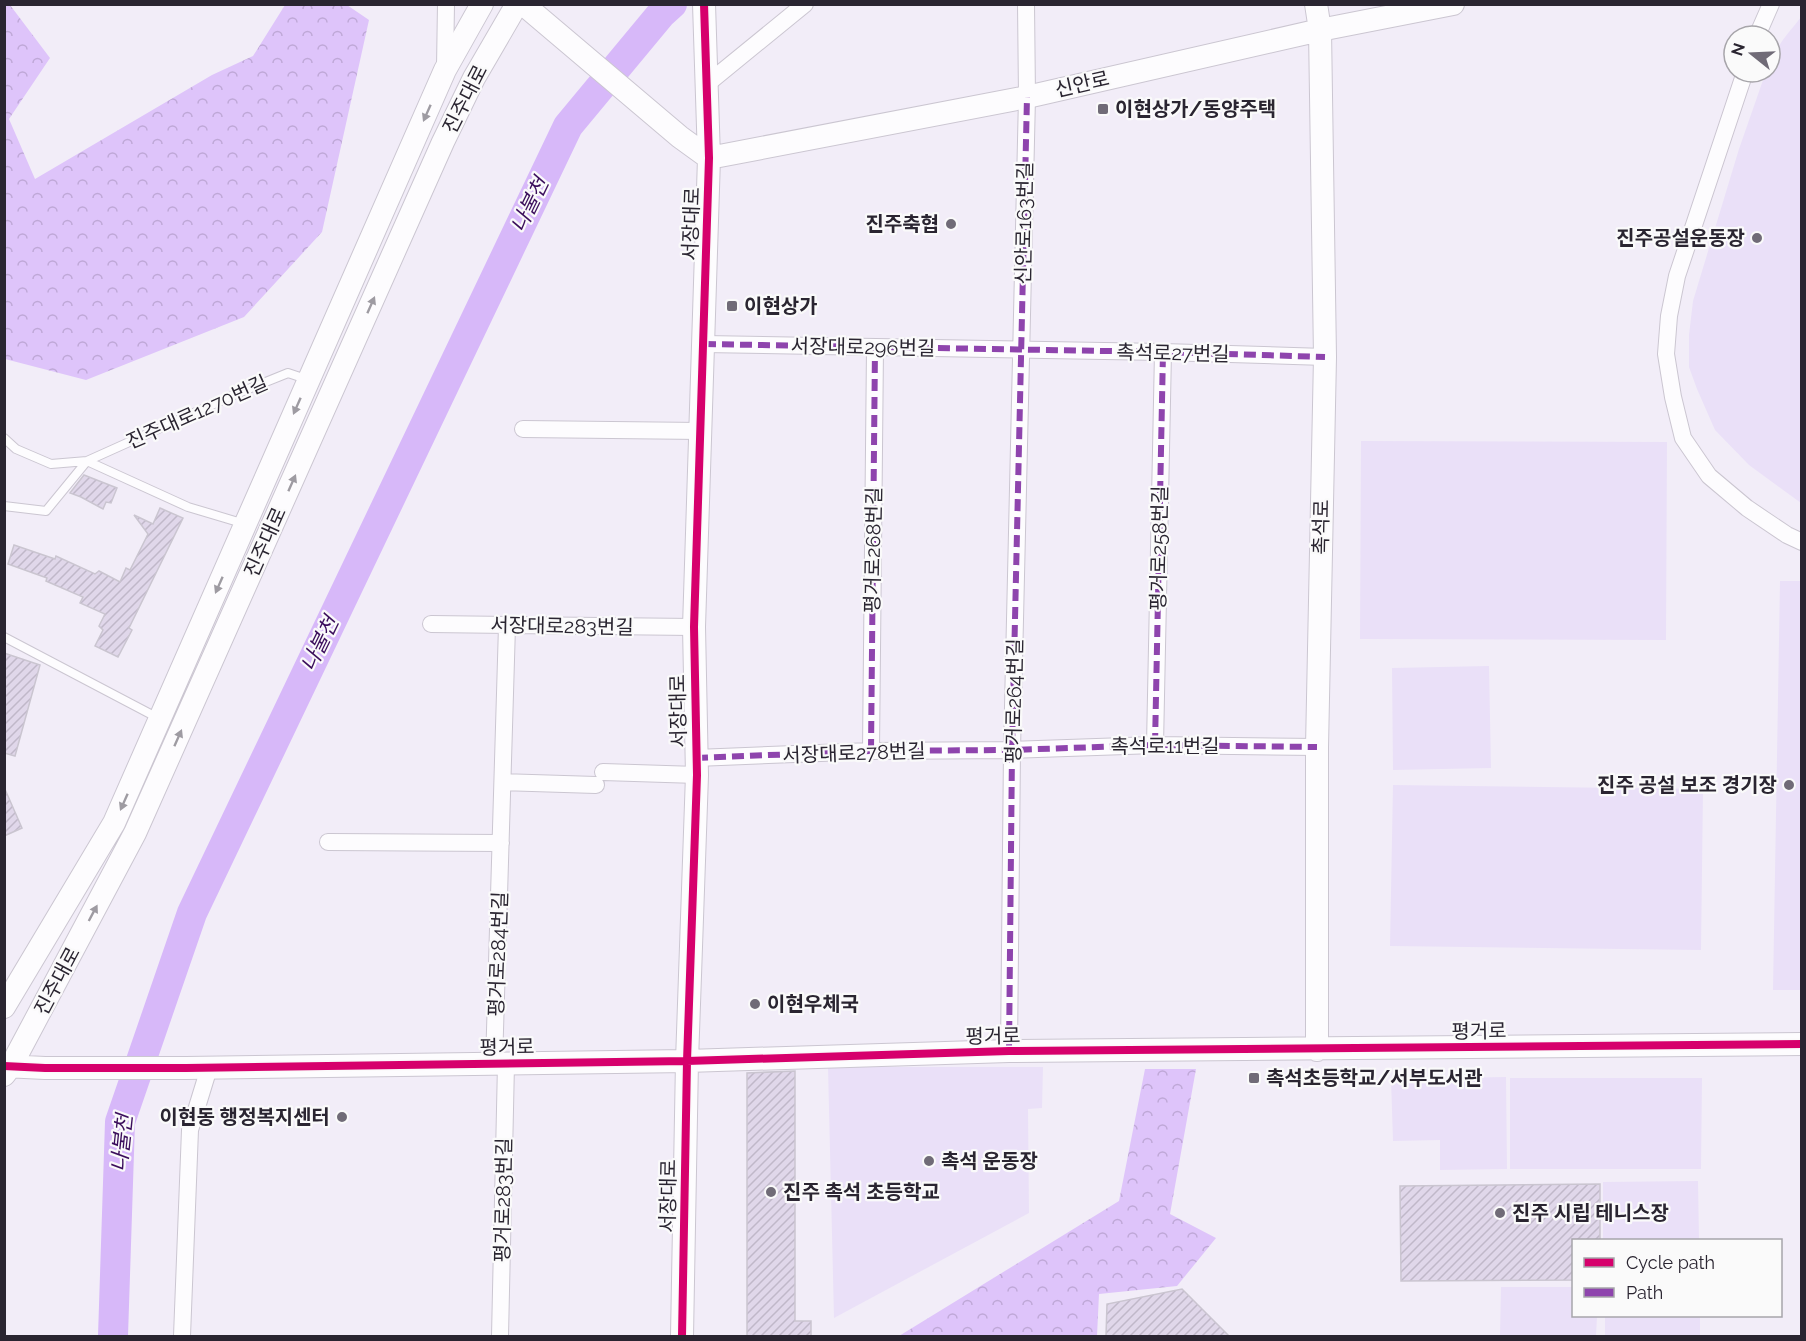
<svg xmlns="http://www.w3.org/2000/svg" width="1806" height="1341" viewBox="0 0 1806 1341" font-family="Raleway,'Noto Sans KR',sans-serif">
<defs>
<pattern id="forest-crowns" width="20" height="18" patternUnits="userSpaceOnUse" patternTransform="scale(1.5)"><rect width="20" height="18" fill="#dec4fa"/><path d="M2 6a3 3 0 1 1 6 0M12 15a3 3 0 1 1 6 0" fill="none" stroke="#bfa8d7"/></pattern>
<pattern id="building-hatch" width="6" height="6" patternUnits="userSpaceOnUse" patternTransform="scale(1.5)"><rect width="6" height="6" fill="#e0d7ea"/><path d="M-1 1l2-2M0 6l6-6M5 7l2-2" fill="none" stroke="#c0b8c9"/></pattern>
</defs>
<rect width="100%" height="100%" fill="#f2edf8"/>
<!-- grass -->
<path fill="#eae0f8" d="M1801 17V503L1749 465 1715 430 1697 389 1689 367V335L1693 301 1739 149 1762 83 1767 72H1770C1770 51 1789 33 1801 17Z
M1361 441 1667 442 1666 640 1360 639Z
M1780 581H1801V990H1773Z
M1489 666 1491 768 1393 770 1392 668Z
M1393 785 1703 789 1701 950 1390 946Z
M828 1067H1043L1042 1108 1028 1109 1029 1213 834 1318Z
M1506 1077 1507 1169 1440 1170V1140L1393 1141 1391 1079Z
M1510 1078H1702L1701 1169H1510Z
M1698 1181 1699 1240H1603V1182Z
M1501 1287H1573L1574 1316H1597L1596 1336H1500Z
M1605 1316H1700V1336H1605Z"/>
<!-- forest -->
<path fill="url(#forest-crowns)" d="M4 5H10L50 58 9 119 35 179 212 75 253 56 285 5H347L369 20 322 232 244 317 86 380 5 359Z
M1145 1069H1196L1170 1214 1216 1238 1177 1286 1099 1294 1097 1336H899L1119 1201Z"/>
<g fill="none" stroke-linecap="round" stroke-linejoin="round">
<!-- river -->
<path stroke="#d7b8f9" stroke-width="30" d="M113 1336 120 1122 192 913 568 126 661 14 672 4"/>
</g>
<!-- building -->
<path fill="url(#building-hatch)" stroke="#cac5d0" stroke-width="1.5" d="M84 475 117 488 111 503 106 502 103 509 81 497 70 493Z
M160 508 183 518 129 628 132 630 118 657 95 646 103 630 99 626 105 614 80 603 83 597 46 581 47 578 8 564 14 545 55 559 56 556 95 574 99 571 120 582 126 568 130 570 148 534 134 515 153 524Z
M4 653 40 665 15 756 4 753Z
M4 787 22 828 4 836Z
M795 1071V1321H811V1336H747V1073Z
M1600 1184V1240H1574V1280L1401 1281 1400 1186Z
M1182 1289 1229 1336H1106L1107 1304Z"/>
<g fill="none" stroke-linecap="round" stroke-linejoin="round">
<!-- lane casing -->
<g stroke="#cbc6d1" stroke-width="10">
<path id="lane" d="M4 438 16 449 51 464 87 461 236 394 288 373 309 380
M4 506 46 511 87 461 188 507 245 524
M4 637 160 719"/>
</g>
<!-- street casing -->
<g stroke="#cbc6d1" stroke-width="18">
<path id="street" d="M1757 36 1771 4
M445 67 446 4
M1745 72 1677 276 1669 316 1666 354 1673 397 1683 438 1709 476 1747 508 1787 535 1802 542
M707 84 805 4
M704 344 1163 352 1325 357
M523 429 701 431
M431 624 694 627
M1155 745 1163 352
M871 751 875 348
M696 758 871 751 1012 750 1155 745 1317 747
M603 772 697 775
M503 782 596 785
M328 842 501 843
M1009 1051 1012 750 1027 97 1026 4
M494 1064 507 626
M182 1336 190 1130 209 1068
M500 1336 506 1064"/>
</g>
<!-- secondary casing -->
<g stroke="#cbc6d1" stroke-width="24">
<path id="secondary" d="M523 4 680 137 709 158 1027 97 1320 30 1453 4
M1316 4 1320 30 1325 357 1317 747V1050
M4 1007 114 823 445 70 482 4
M4 1066 45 1068H186L687 1061 1009 1051 1802 1044
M4 1075 11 1066 135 833 443 142 474 78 517 4
M682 1336 687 1061 697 775 694 627 709 158 704 4"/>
</g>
<!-- lane -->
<use href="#lane" stroke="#fdfcfe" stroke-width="8"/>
<!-- street -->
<use href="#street" stroke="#fdfcfe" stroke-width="16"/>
<!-- secondary -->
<use href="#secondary" stroke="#fdfcfe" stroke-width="22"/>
<!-- quiet -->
<path stroke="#8e44ad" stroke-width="6" stroke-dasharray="12 6" stroke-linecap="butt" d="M704 344 1163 352 1325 357
M1155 745 1163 352
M871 751 875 348
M696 758 871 751 1012 750 1155 745 1317 747
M1009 1051 1012 750 1027 97"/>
<!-- cycleway casing -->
<g stroke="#fafafa" stroke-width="11">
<path id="cycleway" d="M4 1066 45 1068H186L687 1061 1009 1051 1802 1044
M682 1336 687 1061 697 775 694 627 709 158 704 4"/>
</g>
<!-- cycleway -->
<use href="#cycleway" stroke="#d6006c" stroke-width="8"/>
</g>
<!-- one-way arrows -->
<defs><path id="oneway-solid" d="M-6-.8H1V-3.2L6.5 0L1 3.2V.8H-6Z" transform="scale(1.5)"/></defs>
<g fill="#9e9ba2">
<use href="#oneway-solid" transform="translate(427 113) rotate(114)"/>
<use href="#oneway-solid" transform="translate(371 305) rotate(-66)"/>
<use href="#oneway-solid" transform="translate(297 406) rotate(114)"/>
<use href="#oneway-solid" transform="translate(292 483) rotate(-66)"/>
<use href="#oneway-solid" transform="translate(219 585) rotate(114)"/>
<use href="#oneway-solid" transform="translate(178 738) rotate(-66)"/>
<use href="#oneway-solid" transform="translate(124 802) rotate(114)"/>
<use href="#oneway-solid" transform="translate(93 913) rotate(-62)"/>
</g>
<!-- markers -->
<g fill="#706b77" stroke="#fafafa" stroke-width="2">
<rect x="1097" y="103" width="12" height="12" rx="3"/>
<circle cx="951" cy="224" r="6"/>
<circle cx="1757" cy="238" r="6"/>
<rect x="726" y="300" width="12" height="12" rx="3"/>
<circle cx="1789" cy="785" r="6"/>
<circle cx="755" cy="1004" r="6"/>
<rect x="1248" y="1072" width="12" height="12" rx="3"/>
<circle cx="342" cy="1117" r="6"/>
<circle cx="929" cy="1161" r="6"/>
<circle cx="771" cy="1192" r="6"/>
<circle cx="1500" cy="1213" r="6"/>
</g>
<g text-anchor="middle" stroke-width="4.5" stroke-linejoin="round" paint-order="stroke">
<!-- street labels -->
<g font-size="20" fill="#2a2531" stroke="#fafafa">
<text transform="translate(1082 84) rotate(-13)" y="7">신안로</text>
<text transform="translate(465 99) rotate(-63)" y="7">진주대로</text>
<text transform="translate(1024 223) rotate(-89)" y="7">신안로163번길</text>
<text transform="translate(691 224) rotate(-88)" y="7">서장대로</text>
<text transform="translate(863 347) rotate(1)" y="7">서장대로296번길</text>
<text transform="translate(1173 353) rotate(1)" y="7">촉석로27번길</text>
<text transform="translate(197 412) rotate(-24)" y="7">진주대로1270번길</text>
<text transform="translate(1321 527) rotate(-89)" y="7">촉석로</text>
<text transform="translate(265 542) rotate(-66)" y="7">진주대로</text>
<text transform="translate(1159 548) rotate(-89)" y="7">평거로258번길</text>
<text transform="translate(873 550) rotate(-89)" y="7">평거로268번길</text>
<text transform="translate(562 626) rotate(1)" y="7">서장대로283번길</text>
<text transform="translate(1014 701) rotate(-89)" y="7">평거로264번길</text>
<text transform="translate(678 711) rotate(-91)" y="7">서장대로</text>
<text x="1165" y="753">촉석로11번길</text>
<text transform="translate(854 753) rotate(-2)" y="7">서장대로278번길</text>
<text transform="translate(498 954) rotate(-88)" y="7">평거로284번길</text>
<text transform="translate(57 981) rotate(-62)" y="7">진주대로</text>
<text transform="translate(1479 1031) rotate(-1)" y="7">평거로</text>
<text transform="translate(993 1036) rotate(-1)" y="7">평거로</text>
<text transform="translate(507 1047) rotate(-1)" y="7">평거로</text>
<text transform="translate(668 1196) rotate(-89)" y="7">서장대로</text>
<text transform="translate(503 1200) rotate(-89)" y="7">평거로283번길</text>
</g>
<!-- poi labels -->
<g font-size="20" font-weight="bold" fill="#2a2531" stroke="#fafafa" text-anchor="start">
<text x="1115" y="116">이현상가/동양주택</text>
<text x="939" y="231" text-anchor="end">진주축협</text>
<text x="1745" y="245" text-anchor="end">진주공설운동장</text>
<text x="744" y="313">이현상가</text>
<text x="1777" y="792" text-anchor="end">진주 공설 보조 경기장</text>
<text x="767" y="1011">이현우체국</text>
<text x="1266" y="1085">촉석초등학교/서부도서관</text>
<text x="330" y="1124" text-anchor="end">이현동 행정복지센터</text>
<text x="941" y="1168">촉석 운동장</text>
<text x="783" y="1199">진주 촉석 초등학교</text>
<text x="1512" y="1220">진주 시립 테니스장</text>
</g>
<!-- water labels -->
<g font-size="21" font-style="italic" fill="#3b0e5c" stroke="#fafafa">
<text transform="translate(530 205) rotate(-64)" y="7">나불천</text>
<text transform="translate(320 644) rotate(-64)" y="7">나불천</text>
<text transform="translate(122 1143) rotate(-84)" y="7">나불천</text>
</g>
</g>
<!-- border -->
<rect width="1806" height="1341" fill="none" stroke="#2a2531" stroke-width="12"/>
<!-- legend -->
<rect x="1572" y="1239" width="210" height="78" fill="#fafafa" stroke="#a7a5aa" stroke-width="1.5"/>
<rect x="1584" y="1258" width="30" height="9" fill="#d6006c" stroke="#a7a5aa" stroke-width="1.5"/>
<text x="1626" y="1269" font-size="18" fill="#2a2531">Cycle path</text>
<rect x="1584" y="1288" width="30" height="9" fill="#8e44ad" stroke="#a7a5aa" stroke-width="1.5"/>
<text x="1626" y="1299" font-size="18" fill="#2a2531">Path</text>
<!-- north arrow -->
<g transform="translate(1752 54) rotate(288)"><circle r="28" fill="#fafafa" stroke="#a7a5aa" stroke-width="1.5"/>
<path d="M0-4.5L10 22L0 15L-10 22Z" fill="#706b77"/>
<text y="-9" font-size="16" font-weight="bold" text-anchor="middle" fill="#2a2531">N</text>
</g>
</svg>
